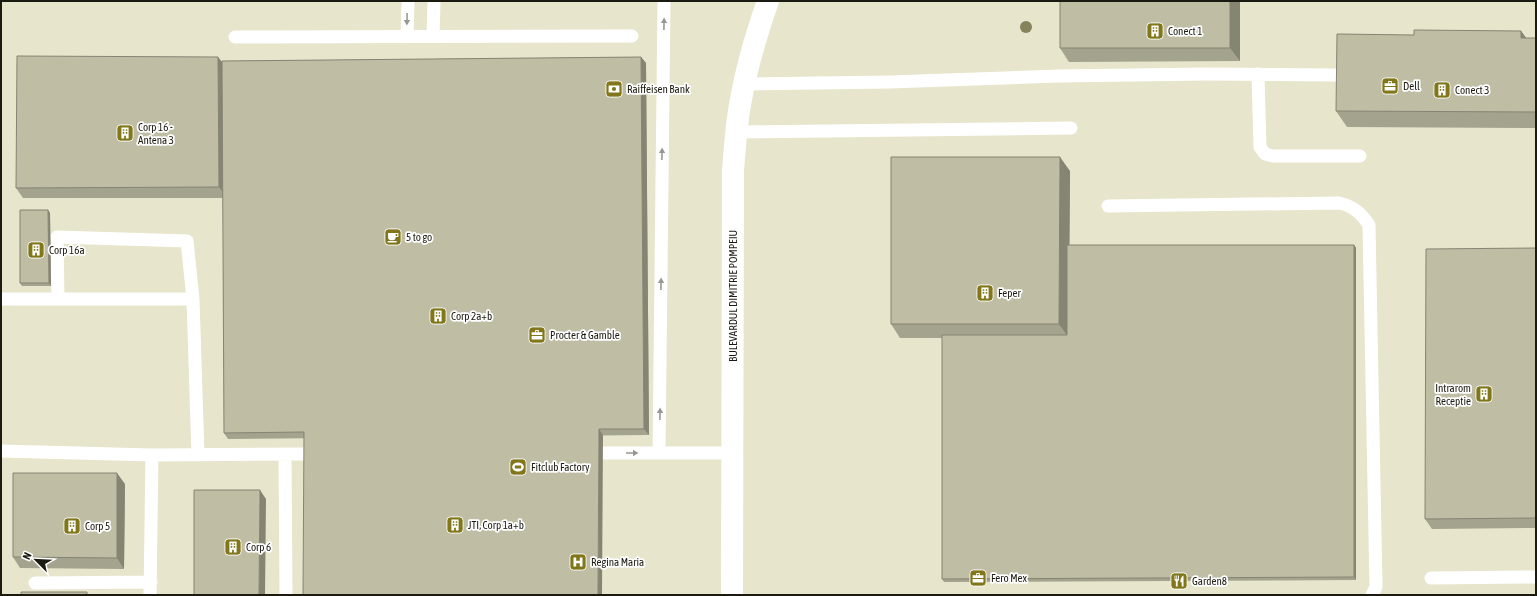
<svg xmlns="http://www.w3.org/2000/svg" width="1537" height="596" viewBox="0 0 1537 596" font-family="'Asap Condensed',sans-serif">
<rect width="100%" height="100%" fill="#e7e5cb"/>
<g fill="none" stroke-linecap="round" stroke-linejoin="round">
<!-- service -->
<path stroke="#fff" stroke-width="13" d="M433 36 434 1
M235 37 632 36
M407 37 408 1
M1258 74 1260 147 1265 154 1273 156H1360
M744 84 890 82 1059 76 1206 74 1335 75
M736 132 1071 128
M1108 206 1339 203C1353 206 1361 213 1369 225L1376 587 1372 595
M1 299H193L198 455
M58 299 57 237 187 241 193 299
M1 451 152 455 308 454
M604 453H732
M659 453 664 1
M285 454 286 595
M1431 578 1536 577
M35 583 151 582
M150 595 152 455"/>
<!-- tertiary -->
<path stroke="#fff" stroke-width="22" d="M732 595 733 170C735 148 736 126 740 105 746 69 756 35 768 1"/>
</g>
<!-- trees -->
<circle fill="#86825c" cx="1026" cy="27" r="6"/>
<!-- wall -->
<path fill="#a4a38d" d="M1060 1H1240V61L1069 62 1060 48Z
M1521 31 1526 38H1536V128L1347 127 1336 111 1414 35Z
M641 57 646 63 649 435 228 439 224 433 223 198H23L16 188 222 61Z
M1070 171 1069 245H1354L1356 248V580L944 582 942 579V338H900L891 324Z
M48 210 50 213 51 286H22L20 283Z
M1536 248V528L1432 529 1425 519Z
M125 484 124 569 20 568 13 557Z"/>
<!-- shaded-wall -->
<path fill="#868473" d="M1230 1H1240V61L1230 48Z
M1521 31 1532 46 1521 38Z
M218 57 226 67 227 198 219 187Z
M641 57 646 63 649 435 644 429Z
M1060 157 1070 171 1069 338 1059 324Z
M48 210 50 213 51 286 49 283Z
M1354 245 1356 248V580L1354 577Z
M599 429 603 435 602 595H598Z
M117 473 125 484 124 569 117 558Z
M260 490 266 499 265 595H259Z"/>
<!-- building -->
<path fill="#bfbda4" stroke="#868473" d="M1060 1H1230V48H1060Z
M1414 30 1521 31V38H1536V112L1336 111 1337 34 1414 35Z
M17 56 218 57 219 187 16 188Z
M641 57 644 429H599L598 595H303L304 432 224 433 222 61Z
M891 157H1060L1059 324H891Z
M20 210H48L49 283H20Z
M1067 245H1354V577L942 579V335H1067Z
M1536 248V518L1425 519 1426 249Z
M13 473H117V558L13 557Z
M194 490H260L259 595H194Z
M21 592H87V595H21Z"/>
<!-- one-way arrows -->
<defs><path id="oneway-solid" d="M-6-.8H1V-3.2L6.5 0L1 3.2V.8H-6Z"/></defs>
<g fill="#989893">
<use href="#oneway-solid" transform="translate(407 19) rotate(91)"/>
<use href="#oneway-solid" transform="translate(664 24) rotate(-89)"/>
<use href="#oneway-solid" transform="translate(662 154) rotate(-89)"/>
<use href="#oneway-solid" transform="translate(661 284) rotate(-89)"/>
<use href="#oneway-solid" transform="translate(660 414) rotate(-89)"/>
<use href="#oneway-solid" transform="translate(632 453)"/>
</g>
<!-- icons -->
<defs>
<g id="building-square" transform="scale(0.9)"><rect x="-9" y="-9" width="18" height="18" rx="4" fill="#81771a" stroke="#fff"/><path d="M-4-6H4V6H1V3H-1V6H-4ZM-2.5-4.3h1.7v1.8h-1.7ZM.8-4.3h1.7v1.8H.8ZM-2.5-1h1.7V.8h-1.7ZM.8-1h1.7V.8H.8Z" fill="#fff"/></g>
<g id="office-square" transform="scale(0.9)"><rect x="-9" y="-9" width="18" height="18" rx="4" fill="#81771a" stroke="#fff"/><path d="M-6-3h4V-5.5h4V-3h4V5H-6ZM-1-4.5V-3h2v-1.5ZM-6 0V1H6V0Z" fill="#fff"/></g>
<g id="bank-square" transform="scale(0.9)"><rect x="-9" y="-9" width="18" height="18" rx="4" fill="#81771a" stroke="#fff"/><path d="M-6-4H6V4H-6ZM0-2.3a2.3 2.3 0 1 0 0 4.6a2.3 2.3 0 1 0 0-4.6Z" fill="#fff"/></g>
<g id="cafe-square" transform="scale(0.9)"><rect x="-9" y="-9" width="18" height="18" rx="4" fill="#81771a" stroke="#fff"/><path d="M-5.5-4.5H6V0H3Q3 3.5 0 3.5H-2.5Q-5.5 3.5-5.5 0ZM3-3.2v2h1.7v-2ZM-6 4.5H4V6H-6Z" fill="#fff"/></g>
<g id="stadium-square" transform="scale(0.9)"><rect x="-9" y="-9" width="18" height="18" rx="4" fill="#81771a" stroke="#fff"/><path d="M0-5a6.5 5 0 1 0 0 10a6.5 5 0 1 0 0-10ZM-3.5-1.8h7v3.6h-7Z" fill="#fff"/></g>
<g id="hospital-square" transform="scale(0.9)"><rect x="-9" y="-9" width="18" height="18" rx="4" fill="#81771a" stroke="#fff"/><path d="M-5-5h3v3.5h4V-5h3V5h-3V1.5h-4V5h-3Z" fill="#fff"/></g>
<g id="restaurant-square" transform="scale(0.9)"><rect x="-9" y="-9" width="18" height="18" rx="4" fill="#81771a" stroke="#fff"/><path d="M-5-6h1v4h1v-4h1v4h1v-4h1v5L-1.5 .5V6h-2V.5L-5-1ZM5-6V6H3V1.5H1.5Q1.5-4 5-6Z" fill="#fff"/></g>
</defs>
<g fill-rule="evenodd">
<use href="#building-square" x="1155" y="31"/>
<use href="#office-square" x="1390" y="86"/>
<use href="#bank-square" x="614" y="89"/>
<use href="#building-square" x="1442" y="90"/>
<use href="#building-square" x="125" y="133"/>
<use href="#cafe-square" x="393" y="237"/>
<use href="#building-square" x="36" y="250"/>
<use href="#building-square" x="985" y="293"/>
<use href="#building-square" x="438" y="316"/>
<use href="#office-square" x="537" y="335"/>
<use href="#building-square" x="1484" y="394"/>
<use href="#stadium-square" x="518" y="467"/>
<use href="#building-square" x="455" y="525"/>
<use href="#building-square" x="72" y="526"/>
<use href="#building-square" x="233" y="547"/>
<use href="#hospital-square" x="578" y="562"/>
<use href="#office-square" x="978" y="578"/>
<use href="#restaurant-square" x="1179" y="581"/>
</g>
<g text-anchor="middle" stroke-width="3.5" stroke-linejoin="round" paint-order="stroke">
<!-- poi labels -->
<g font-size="11" fill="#1b1a10" stroke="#fff" text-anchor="start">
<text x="1168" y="35">Conect 1</text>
<text x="1403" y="90">Dell</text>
<text x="627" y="93">Raiffeisen Bank</text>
<text x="1455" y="94">Conect 3</text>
<text x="138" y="131">Corp 16 -<tspan x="138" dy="13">Antena 3</tspan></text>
<text x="406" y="241">5 to go</text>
<text x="49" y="254">Corp 16a</text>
<text x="998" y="297">Feper</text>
<text x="451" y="320">Corp 2a+b</text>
<text x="550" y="339">Procter &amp; Gamble</text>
<text x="1471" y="392" text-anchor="end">Intrarom<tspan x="1471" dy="13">Receptie</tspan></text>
<text x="531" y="471">Fitclub Factory</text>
<text x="468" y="529">JTI, Corp 1a+b</text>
<text x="85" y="530">Corp 5</text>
<text x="246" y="551">Corp 6</text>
<text x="591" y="566">Regina Maria</text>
<text x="991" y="582">Fero Mex</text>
<text x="1192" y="585">Garden8</text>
</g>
<!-- street labels -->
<g font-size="11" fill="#1b1a10" stroke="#fff">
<text transform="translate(733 296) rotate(-90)" y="4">BULEVARDUL DIMITRIE POMPEIU</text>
</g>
</g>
<!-- border -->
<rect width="1537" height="596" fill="none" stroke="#1b1a10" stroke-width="4"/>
<!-- north arrow -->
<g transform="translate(36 560) rotate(294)" stroke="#ffffff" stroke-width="3" paint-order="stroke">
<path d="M0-3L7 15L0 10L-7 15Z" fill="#1b1a10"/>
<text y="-6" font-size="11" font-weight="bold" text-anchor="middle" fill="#1b1a10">N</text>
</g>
</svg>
